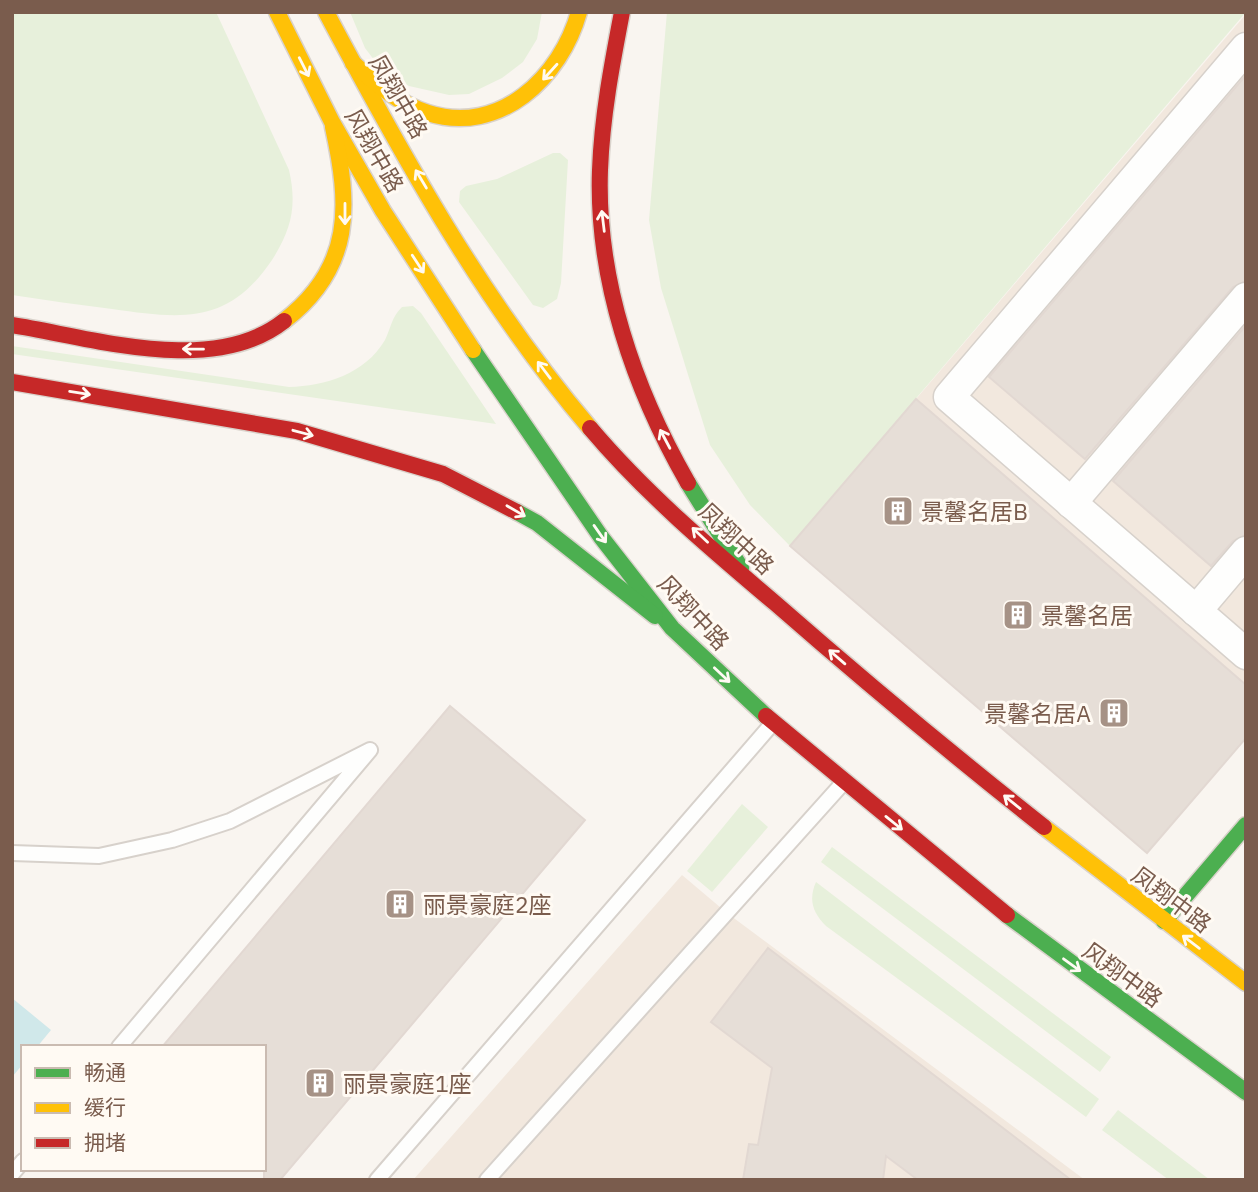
<svg xmlns="http://www.w3.org/2000/svg" width="1258" height="1192" viewBox="0 0 1258 1192" font-family="'IBM Plex Sans','Noto Sans SC',sans-serif">
<style>
.residential{fill:#f2e8de}
.green{fill:#e7f0db}
.water{fill:#d0e8ea}
.building{fill:#e6ded7;stroke:#e2d8d2;stroke-width:2}
.lines{fill:none;stroke-linecap:round;stroke-linejoin:round}
.lane-casing{stroke:#d7d1cb;stroke-width:18}
.street-casing{stroke:#d7d1cb;stroke-width:33}
.fast-casing{stroke:#d9d2cb;stroke-width:19}
.slow-casing{stroke:#d9d2cb;stroke-width:19}
.jam-casing{stroke:#d9d2cb;stroke-width:19}
.lane{stroke:#fefefd;stroke-width:14}
.street{stroke:#fefefd;stroke-width:30}
.fast{stroke:#4caf50;stroke-width:16}
.slow{stroke:#ffc107;stroke-width:16}
.jam{stroke:#c62828;stroke-width:16}
.oneway{stroke:#fffaf3}
.labels{text-anchor:middle;dominant-baseline:central;stroke-width:6;stroke-linejoin:round;paint-order:stroke}
.street-label{font-size:23px;fill:#7a5c4d;stroke:#fffaf3}
.poi-label{font-size:23px;fill:#7a5c4d;stroke:#fffaf3;text-anchor:start}
</style>
<rect width="100%" height="100%" fill="#f9f5f0"/>
<!-- residential -->
<g class="residential">
<path d="M1246,14v671l-330,-286z"/>
<path d="M682,875l45,38 358,267h-672z"/>
</g>
<!-- green -->
<g class="green">
<path d="M12,12h204l73,158c8,35 3,59 -17,90 -44,65 -90,59 -160,49 -33,-4 -66,-9 -100,-14z"/>
<path d="M350,12h192l-5,27 -14,23 -21,16 -33,16 -20,1 -40,-9 -25,-13 -19,-25z"/>
<path d="M667,12h579l-456,534 -40,-41 -40,-60 -49,-157 -12,-68z"/>
<path d="M553,153h7l8,7 -7,123 -4,16 -14,9 -10,-3 -74,-103 1,-11 6,-5 31,-7z"/>
<path d="M413,306l8,7 75,111 -484,-70v-8l277,41c36,-1 76,-13 96,-47 6,-12 6,-22 17,-33z"/>
<path d="M742,804l26,23 -56,65 -25,-21z"/>
<path d="M832,847l279,210 -11,15 -279,-210z"/>
<path d="M816,882l283,217 -13,18 -260,-191c-13,-13 -18,-26 -10,-44z"/>
<path d="M1118,1110l92,70h-41l-67,-50z"/>
</g>
<!-- water -->
<path class="water" d="M12,998l39,32 -14,17h-14v17l-11,13z"/>
<!-- building -->
<g class="building">
<path d="M1246,75v206l-13,6 -148,172 -96,-82z"/>
<path d="M1246,325v210l-13,6 -22,25 -98,-85z"/>
<path d="M916,399l330,286v53l-99,115 -357,-307z"/>
<path d="M450,706l135,114 -305,360h-16v-133h-102z"/>
<path d="M768,948l303,232h-153l-32,-24 -3,24h-140l6,-36 9,1 14,-77 -61,-46z"/>
</g>
<g class="lines">
<!-- lane casing -->
<g class="lane-casing">
<g id="lane">
<path d="M12,853l87,3 73,-16 58,-19 140,-71 -251,297"/>
<path d="M12,1174l11,-13"/>
<path d="M377,1180l395,-456"/>
<path d="M487,1180l356,-397"/>
</g>
</g>
<!-- street casing -->
<g class="street-casing">
<g id="street">
<path d="M1246,48l-297,349 297,257"/>
<path d="M1071,503l175,-205"/>
<path d="M1196,611l50,-59"/>
</g>
</g>
<!-- fast casing -->
<g class="fast-casing">
<g id="fast">
<path d="M473,350l128,187 71,91 94,88"/>
<path d="M688,483l53,85"/>
<path d="M517,512l20,11 118,93"/>
<path d="M1007,915l239,177"/>
<path d="M1164,921l82,-96"/>
</g>
</g>
<!-- slow casing -->
<g class="slow-casing">
<g id="slow">
<path d="M277,12l55,110 51,89 90,139"/>
<path d="M326,12c77,145 157,290 264,416"/>
<path d="M353,63c22,20 46,41 75,50 72,23 133,-36 151,-101"/>
<path d="M284,321c70,-54 66,-116 49,-194"/>
<path d="M1044,827l202,156"/>
</g>
</g>
<!-- jam casing -->
<g class="jam-casing">
<g id="jam">
<path d="M622,12c-10,52 -20,104 -22,158 -4,109 34,219 88,313"/>
<path d="M12,325c82,13 201,52 272,-4"/>
<path d="M12,382l285,49 146,43 74,38"/>
<path d="M590,428c55,65 120,120 185,175 88,77 178,152 269,224"/>
<path d="M766,716l241,199"/>
</g>
</g>
<!-- lane -->
<use href="#lane" class="lane"/>
<!-- street -->
<use href="#street" class="street"/>
<!-- fast -->
<use href="#fast" class="fast"/>
<!-- slow -->
<use href="#slow" class="slow"/>
<!-- jam -->
<use href="#jam" class="jam"/>
</g>
<!-- one-way arrows -->
<defs><path id="oneway-shaft" d="M-6 0H5M1.5-3L5.5 0L1.5 3" fill="none" stroke-width="1.6" stroke-linecap="round" stroke-linejoin="round" transform="scale(1.75)"/></defs>
<g class="oneway">
<use href="#oneway-shaft" transform="translate(304 67) rotate(63)"/>
<use href="#oneway-shaft" transform="translate(550 72) rotate(132)"/>
<use href="#oneway-shaft" transform="translate(421 179) rotate(-121)"/>
<use href="#oneway-shaft" transform="translate(345 214) rotate(90)"/>
<use href="#oneway-shaft" transform="translate(603 221) rotate(-97)"/>
<use href="#oneway-shaft" transform="translate(418 264) rotate(57)"/>
<use href="#oneway-shaft" transform="translate(193 349) rotate(-179)"/>
<use href="#oneway-shaft" transform="translate(544 370) rotate(-127)"/>
<use href="#oneway-shaft" transform="translate(80 393) rotate(9)"/>
<use href="#oneway-shaft" transform="translate(303 433) rotate(15)"/>
<use href="#oneway-shaft" transform="translate(665 439) rotate(-118)"/>
<use href="#oneway-shaft" transform="translate(516 511) rotate(30)"/>
<use href="#oneway-shaft" transform="translate(600 534) rotate(55)"/>
<use href="#oneway-shaft" transform="translate(700 535) rotate(-137)"/>
<use href="#oneway-shaft" transform="translate(837 657) rotate(-139)"/>
<use href="#oneway-shaft" transform="translate(722 675) rotate(43)"/>
<use href="#oneway-shaft" transform="translate(1012 802) rotate(-141)"/>
<use href="#oneway-shaft" transform="translate(894 823) rotate(39)"/>
<use href="#oneway-shaft" transform="translate(1191 942) rotate(-143)"/>
<use href="#oneway-shaft" transform="translate(1072 965) rotate(36)"/>
</g>
<!-- icons -->
<defs>
<g id="building-square" transform="scale(1.575)"><rect x="-9" y="-9" width="18" height="18" rx="4" fill="#a69286" stroke="#fffaf3"/><path d="M-4-6H4V6H1V3H-1V6H-4ZM-2.5-4.3h1.7v1.8h-1.7ZM.8-4.3h1.7v1.8H.8ZM-2.5-1h1.7V.8h-1.7ZM.8-1h1.7V.8H.8Z" fill="#fff"/></g>
</defs>
<g fill-rule="evenodd">
<use href="#building-square" x="898" y="511"/>
<use href="#building-square" x="1018" y="615"/>
<use href="#building-square" x="1114" y="713"/>
<use href="#building-square" x="400" y="904"/>
<use href="#building-square" x="320" y="1083"/>
</g>
<g class="labels">
<!-- street labels -->
<g class="street-label">
<text transform="translate(399 96) rotate(60)">凤翔中路</text>
<text transform="translate(375 150) rotate(60)">风翔中路</text>
<text transform="translate(737 538) rotate(43)">凤翔中路</text>
<text transform="translate(694 612) rotate(47)">风翔中路</text>
<text transform="translate(1172 899) rotate(37)">凤翔中路</text>
<text transform="translate(1123 974) rotate(36)">风翔中路</text>
</g>
<!-- poi labels -->
<g class="poi-label">
<text x="921" y="511">景馨名居B</text>
<text x="1041" y="615">景馨名居</text>
<text x="1091" y="713" text-anchor="end">景馨名居A</text>
<text x="423" y="904">丽景豪庭2座</text>
<text x="343" y="1083">丽景豪庭1座</text>
</g>
</g>
<!-- border -->
<rect width="1258" height="1192" fill="none" stroke="#7a5c4d" stroke-width="28"/>
<!-- legend -->
<rect x="21" y="1045" width="245" height="126" fill="#fffaf3" stroke="#cabbb1" stroke-width="2"/>
<rect x="35" y="1068" width="35" height="10" fill="#4caf50" stroke="#cabbb1" stroke-width="2"/>
<text x="84" y="1080" font-size="21" fill="#7a5c4d">畅通</text>
<rect x="35" y="1103" width="35" height="10" fill="#ffc107" stroke="#cabbb1" stroke-width="2"/>
<text x="84" y="1115" font-size="21" fill="#7a5c4d">缓行</text>
<rect x="35" y="1138" width="35" height="10" fill="#c62828" stroke="#cabbb1" stroke-width="2"/>
<text x="84" y="1150" font-size="21" fill="#7a5c4d">拥堵</text>
</svg>
